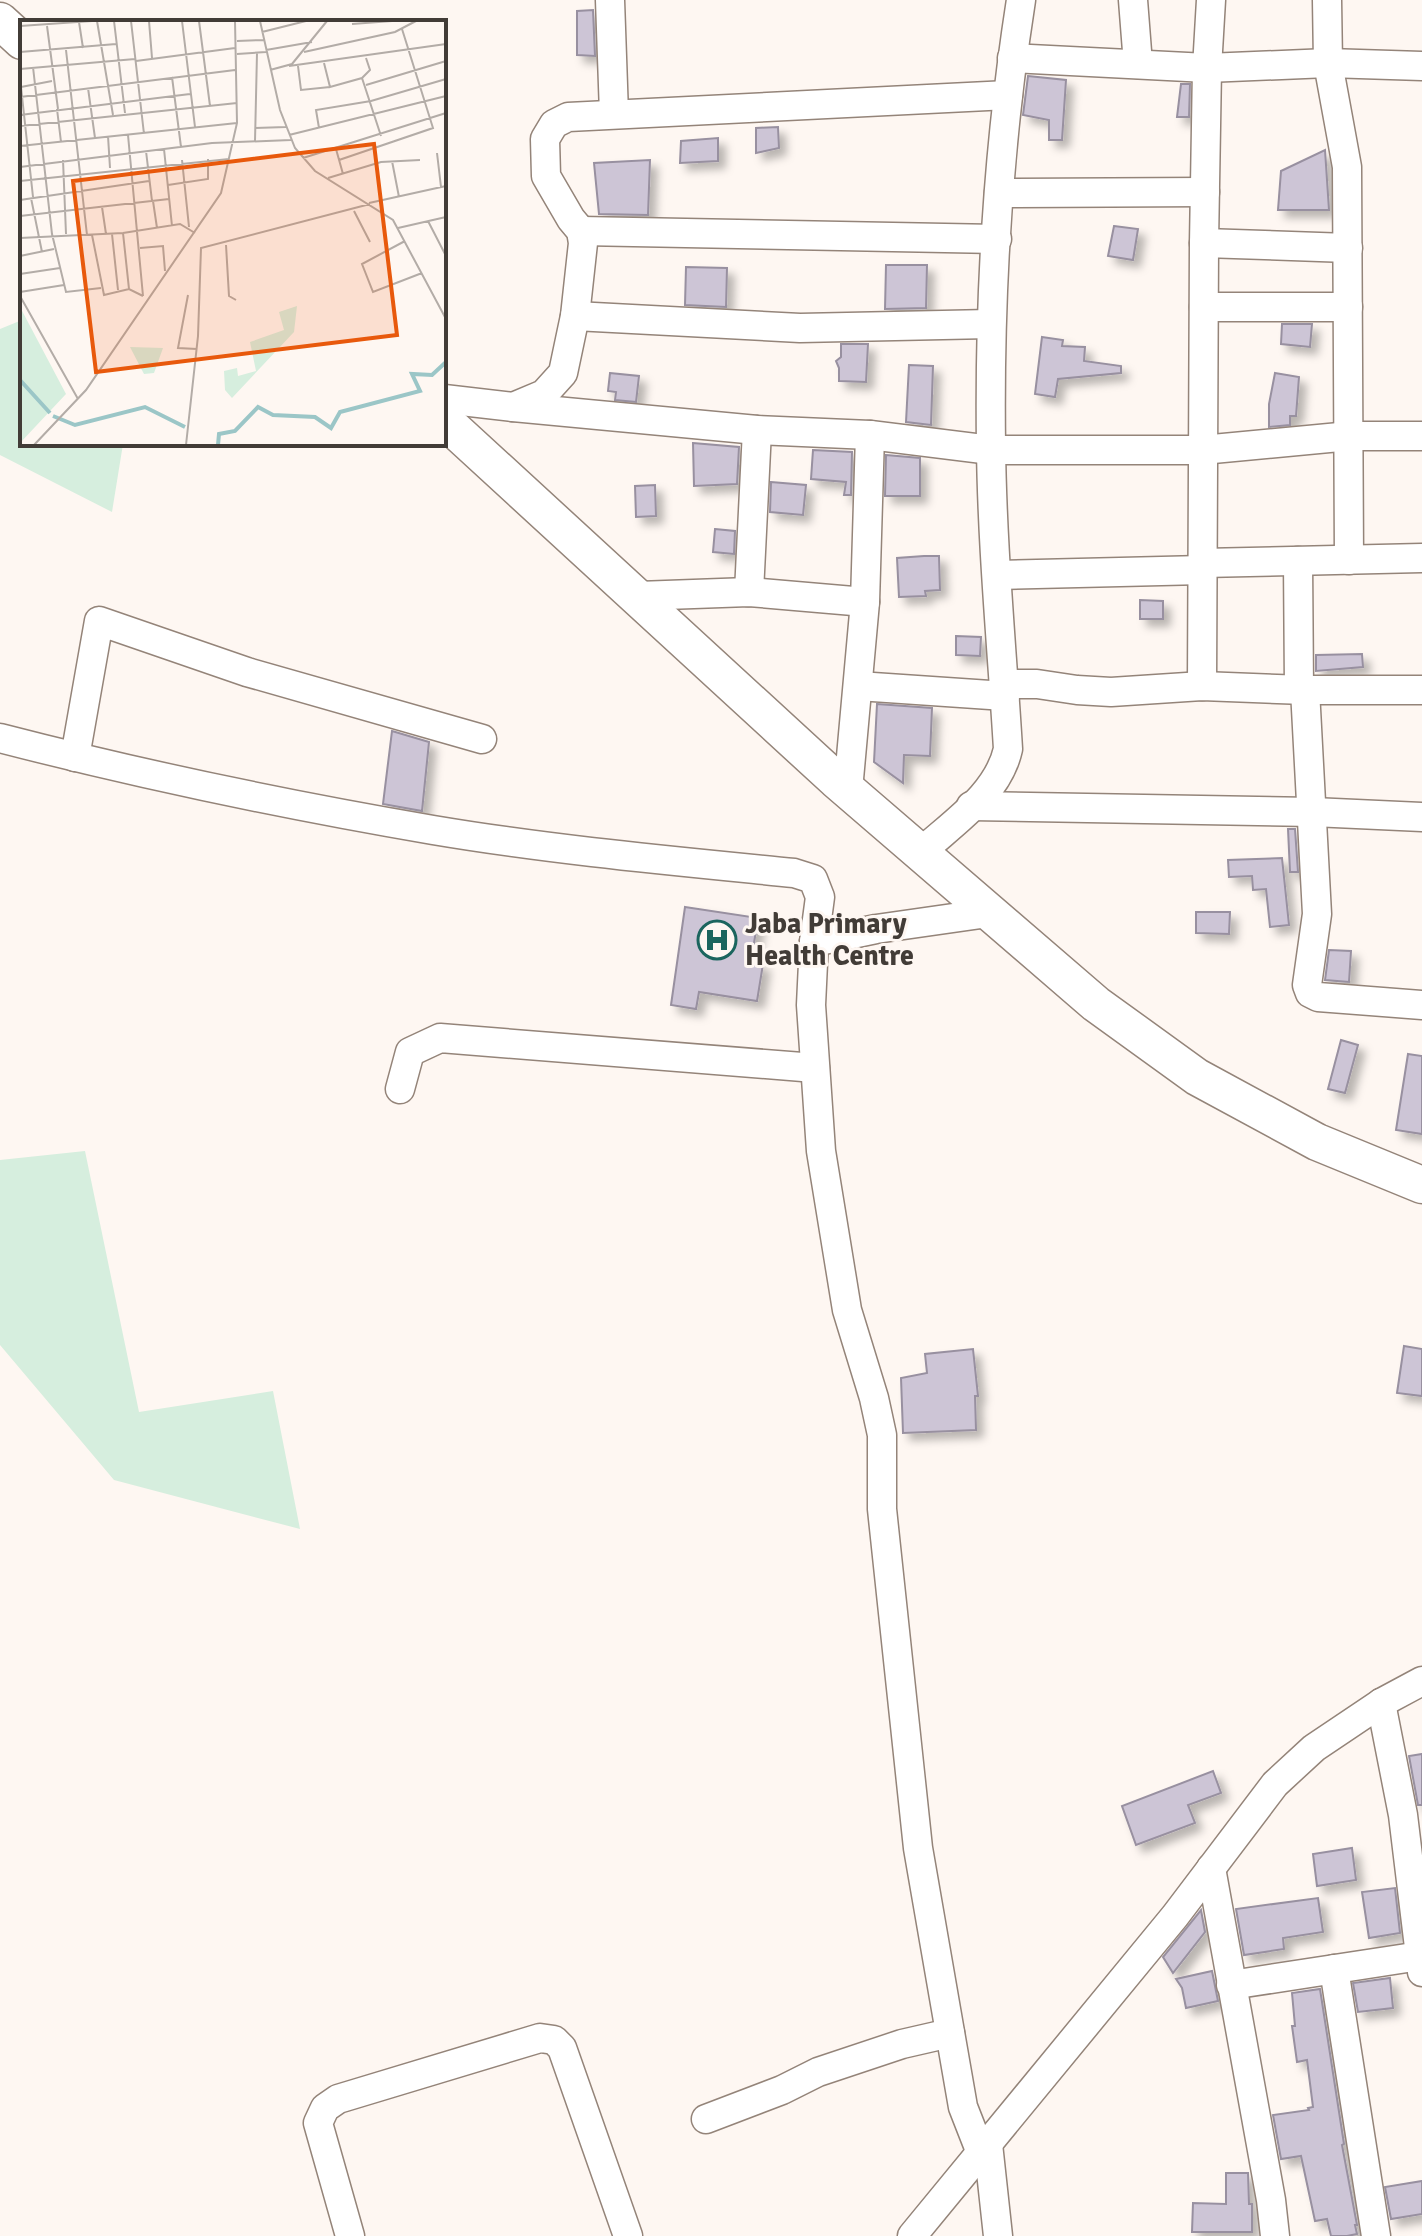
<svg xmlns="http://www.w3.org/2000/svg" width="1422" height="2236" viewBox="0 0 1422 2236" font-family="Signika,sans-serif">
<style>
.green{fill:#d6eede}
.building{fill:#cdc5d6;stroke:#9890a0;stroke-width:2;filter:url(#shadow)}
.lines{fill:none;stroke-linecap:round;stroke-linejoin:round}
.minor-casing{stroke:#948479;stroke-width:31}
.major-casing{stroke:#948479;stroke-width:39}
.minor{stroke:#fff;stroke-width:28}
.major{stroke:#fff;stroke-width:36}
.labels{text-anchor:middle;dominant-baseline:central;stroke-width:6;stroke-linejoin:round;paint-order:stroke}
.poi-label{font-size:28px;font-weight:bold;fill:#423c37;stroke:#fef7f2;text-anchor:start}
.inset-river{fill:none;stroke:#9bc6c7;stroke-width:4}
.inset-road{fill:none;stroke:#b3aca7;stroke-width:2}
.view{fill:#e8590c;fill-opacity:0.15;stroke:#e8590c;stroke-width:4}
.inset-edge{fill:none;stroke:#423c37;stroke-width:4}
</style>
<defs>
<filter id="shadow"><feDropShadow dx="7" dy="7" stdDeviation="4" flood-color="#0004"/></filter>
</defs>
<rect width="100%" height="100%" fill="#fef7f2"/>
<!-- green -->
<g class="green">
<path d="M22,320v124h101l-11,68 -112,-57v-126z"/>
<path d="M85,1151l54,261 134,-21 27,138 -186,-49 -114,-135v-185z"/>
</g>
<!-- building -->
<g class="building">
<path d="M593,10l2,46 -18,-1v-44z"/>
<path d="M1028,76l38,4 -4,60h-13v-20l-26,-5z"/>
<path d="M1181,84h9l-1,33h-12z"/>
<path d="M778,127l1,21 -23,5v-25z"/>
<path d="M718,138v23l-38,2 1,-22z"/>
<path d="M1325,150l4,60h-51l3,-39z"/>
<path d="M650,160l-2,55 -49,-1 -5,-51z"/>
<path d="M1114,226l24,3 -5,31 -25,-4z"/>
<path d="M886,265h41l-1,43 -41,1z"/>
<path d="M686,267l41,1 -1,39 -41,-2z"/>
<path d="M1282,324h30l-2,23 -29,-3z"/>
<path d="M1042,337l21,3 -1,6 23,1 -1,14 37,5v7l-63,6 -3,18 -20,-3z"/>
<path d="M841,344h27l-2,38 -27,-1v-13l-3,-7 5,-4z"/>
<path d="M909,365l24,1 -2,59 -25,-3z"/>
<path d="M610,373l29,3 -3,26 -21,-2 1,-8 -8,-1z"/>
<path d="M1275,373l24,4 -3,39h-6v9l-21,2v-23z"/>
<path d="M693,443l46,4 -2,37 -43,2z"/>
<path d="M813,450l39,2 -1,43h-7l2,-13 -35,-3z"/>
<path d="M886,455l34,3v38h-35z"/>
<path d="M771,482l35,3 -3,30 -33,-3z"/>
<path d="M655,485l1,31 -20,1 -1,-31z"/>
<path d="M715,529l20,2 -1,23 -21,-2z"/>
<path d="M924,556h15l1,34 -15,1 1,5 -27,1 -2,-39z"/>
<path d="M1140,600l23,1v18h-23z"/>
<path d="M956,636l25,1 -1,19 -24,-1z"/>
<path d="M1362,654l1,13 -47,4v-16z"/>
<path d="M877,704l55,4 -2,48 -26,-1 -1,28 -29,-21z"/>
<path d="M392,731l37,11 -7,69 -39,-7z"/>
<path d="M1288,829h7l3,43h-8z"/>
<path d="M1282,858l7,67 -19,2 -4,-38 -13,1 -1,-14 -23,1 -1,-17z"/>
<path d="M685,907l73,11 -7,44 12,2 -6,37 -58,-9 -3,17 -25,-4z"/>
<path d="M1196,912h34l-1,22 -33,-1z"/>
<path d="M1329,950l22,1 -2,31 -24,-2z"/>
<path d="M1341,1040l17,5 -13,48 -17,-4z"/>
<path d="M1408,1054l14,2v78l-26,-4z"/>
<path d="M1404,1346l18,3v47l-25,-3z"/>
<path d="M973,1349l5,47h-3l1,34 -73,3 -2,-55 26,-5 -2,-19z"/>
<path d="M1422,1754v51h-4l-9,-49z"/>
<path d="M1213,1771l8,22 -33,12 7,18 -59,22 -14,-39z"/>
<path d="M1352,1848l4,32 -39,6 -4,-32z"/>
<path d="M1395,1888l5,45 -31,5 -7,-46z"/>
<path d="M1318,1898l5,34 -40,6 1,11 -40,6 -8,-46z"/>
<path d="M1201,1910l4,22 -32,41 -10,-16z"/>
<path d="M1212,1971l6,30 -32,7 -4,-20 -6,-9z"/>
<path d="M1390,1978l3,30 -35,4 -5,-29z"/>
<path d="M1320,1989l24,155 -2,1 15,80h-2l2,9 -10,2h-16l-4,-17 -12,2 -14,-65 -20,3 -8,-44 36,-5 -1,-2 5,-1 -6,-47 -10,2 -5,-36h3l-3,-33z"/>
<path d="M1226,2173h22l1,31h3v28h-60l1,-29 33,1z"/>
<path d="M1422,2181v33l-31,5 -6,-32z"/>
</g>
<g class="lines">
<!-- minor casing -->
<g class="minor-casing">
<g id="minor">
<path d="M610,0l4,114"/>
<path d="M1133,0l5,64"/>
<path d="M1327,0l1,63 19,104 2,393"/>
<path d="M1012,58l195,10 121,-5 94,3"/>
<path d="M999,193l206,-1"/>
<path d="M581,231l416,8"/>
<path d="M1204,243l144,5"/>
<path d="M1204,307h144"/>
<path d="M575,316l225,12 190,-4"/>
<path d="M444,399l69,8 31,-13 19,-21 12,-57 8,-73 -2,-12 -10,-12 -25,-43 -1,-37 9,-15 14,-7 440,-22"/>
<path d="M513,407l244,23 113,5 121,15h211l148,-14h72"/>
<path d="M1298,561l1,129"/>
<path d="M1203,563l219,-5"/>
<path d="M998,575l205,-5"/>
<path d="M749,592l8,-162"/>
<path d="M638,596l111,-4 116,10 5,-167"/>
<path d="M1004,684h33l40,6 34,2 91,-6 103,4h117"/>
<path d="M858,686l147,10"/>
<path d="M1202,686l2,-443 3,-175 4,-68"/>
<path d="M1305,690l12,224 -10,71 3,8 8,4 104,8"/>
<path d="M0,738c143,37 287,67 433,92 119,20 241,31 361,43l19,6 7,18 -6,45 -3,63 10,146 26,159 27,88 8,37v74l36,339 45,259 18,46"/>
<path d="M75,757l24,-136 148,51 235,67"/>
<path d="M848,790l17,-188"/>
<path d="M971,806l342,6 109,5"/>
<path d="M921,852c33,-30 77,-58 87,-103 -6,-100 -16,-203 -17,-303 -2,-148 7,-299 30,-446"/>
<path d="M814,942l62,-13 112,-16"/>
<path d="M400,1089l10,-37 30,-14 375,30"/>
<path d="M1381,1703l22,112 19,157"/>
<path d="M1211,1868l60,332 4,36"/>
<path d="M1334,1969l42,267"/>
<path d="M1231,1985l189,-29"/>
<path d="M706,2119l76,-29 36,-18 84,-28 48,-11"/>
<path d="M988,2144l10,92"/>
<path d="M350,2236l-32,-113 7,-15 13,-9 202,-61 14,2 8,8 66,188"/>
<path d="M912,2236l263,-320 100,-132 39,-36 67,-45 41,-22"/>
</g>
</g>
<!-- major casing -->
<g class="major-casing">
<g id="major">
<path d="M0,21l22,20"/>
<path d="M444,420l392,360 260,224 101,73 120,65 105,43"/>
</g>
</g>
<!-- minor -->
<use href="#minor" class="minor"/>
<!-- major -->
<use href="#major" class="major"/>
</g>
<!-- icons -->
<defs>
<g id="hospital-ring" transform="scale(2)"><circle r="9.5" fill="#fef7f2" stroke="#1b655e" stroke-width="1.5"/><path d="M-5-5h3v3.5h4V-5h3V5h-3V1.5h-4V5h-3Z" fill="#1b655e"/></g>
</defs>
<g fill-rule="evenodd">
<use href="#hospital-ring" x="717" y="940"/>
</g>
<g class="labels">
<!-- poi labels -->
<g class="poi-label">
<text x="745" y="924">Jaba Primary<tspan x="745" dy="32">Health Centre</tspan></text>
</g>
</g>
<!-- overview -->
<g transform="translate(20 20)">
<rect width="426" height="426" fill="#fef7f2"/>
<path d="M277,286l-3,26 -62,66 -7,-8 -1,-19 13,-3 1,8 18,-5 -6,-29 34,-12 -5,-18zM0,287l46,87 -46,49zM110,327l33,1 -9,25 -10,1z" fill="#d6eede"/>
<path class="inset-river" d="M0,360l30,33M33,396l22,9 70,-18 40,20M198,425l1,-11 16,-3 23,-24 15,8 42,2 16,11 9,-16 80,-21 -8,-17 20,1 14,-13"/>
<path class="inset-road" d="M77,1l16,94M94,1l11,92M111,1l13,113M129,1l3,37M162,1l13,106M179,1l11,85M240,1l20,89 15,38 20,23 78,49 53,99M59,2l4,26M332,4l40,-3M0,6l72,-5M27,6l11,83M242,12l44,-11M217,21l27,-1M46,30l21,185M246,30l46,-8M0,32l96,-8M284,32l91,-20 21,-11M217,34l29,-2M116,41l99,-13M304,43l6,24 32,-9 8,-8 -4,-12M269,46l157,-22M278,46l3,24 29,-3M13,47l19,167 14,58 35,-4M0,49l115,-10M250,50l22,-6 35,-43M152,57l9,70M342,58l19,58M346,65l80,-24M1,67l12,110M1,67l31,-6M68,68l7,50M0,77l215,-27M37,89l4,33M0,95l170,-21M0,106l217,-23M235,108l31,-1M299,108l-3,-18 55,-9 75,-22M108,115l15,161M269,115l157,-39M88,116l2,32M235,121l2,-88M0,126l217,-23M144,129l8,77M316,129l7,25M126,131l6,50M417,133l4,34M283,138l143,-45M43,140l3,74M162,140l7,67M319,140l94,-32 -31,-99M372,141l7,36M0,147l192,-24 79,-3M308,158l53,-16 39,-2M0,161l209,-22M148,165l40,-6v-20M11,178l11,54M0,180l129,-19M133,181l4,27M349,183l77,-17M82,187l4,27M334,191l16,31M0,196l149,-17M408,201l18,35M378,208l48,-11M103,213l6,56M92,214l6,56M72,215l12,60 25,-6 14,7M0,218l103,-5 57,-9 15,9M385,221l-43,23 11,28 49,-19M206,225l3,51 7,4M120,228l23,-2 2,25M0,236l34,-7M0,254l40,-6M0,272l44,-7M168,275l-10,53 19,1M0,276l58,103M14,425l52,-55 135,-197 16,-70 -2,-102M166,425l12,-109 3,-88 169,-44"/>
<path class="view" d="M354,124l23,191 -301,37 -23,-191z"/>
<rect width="426" height="426" class="inset-edge"/>
</g>
</svg>
